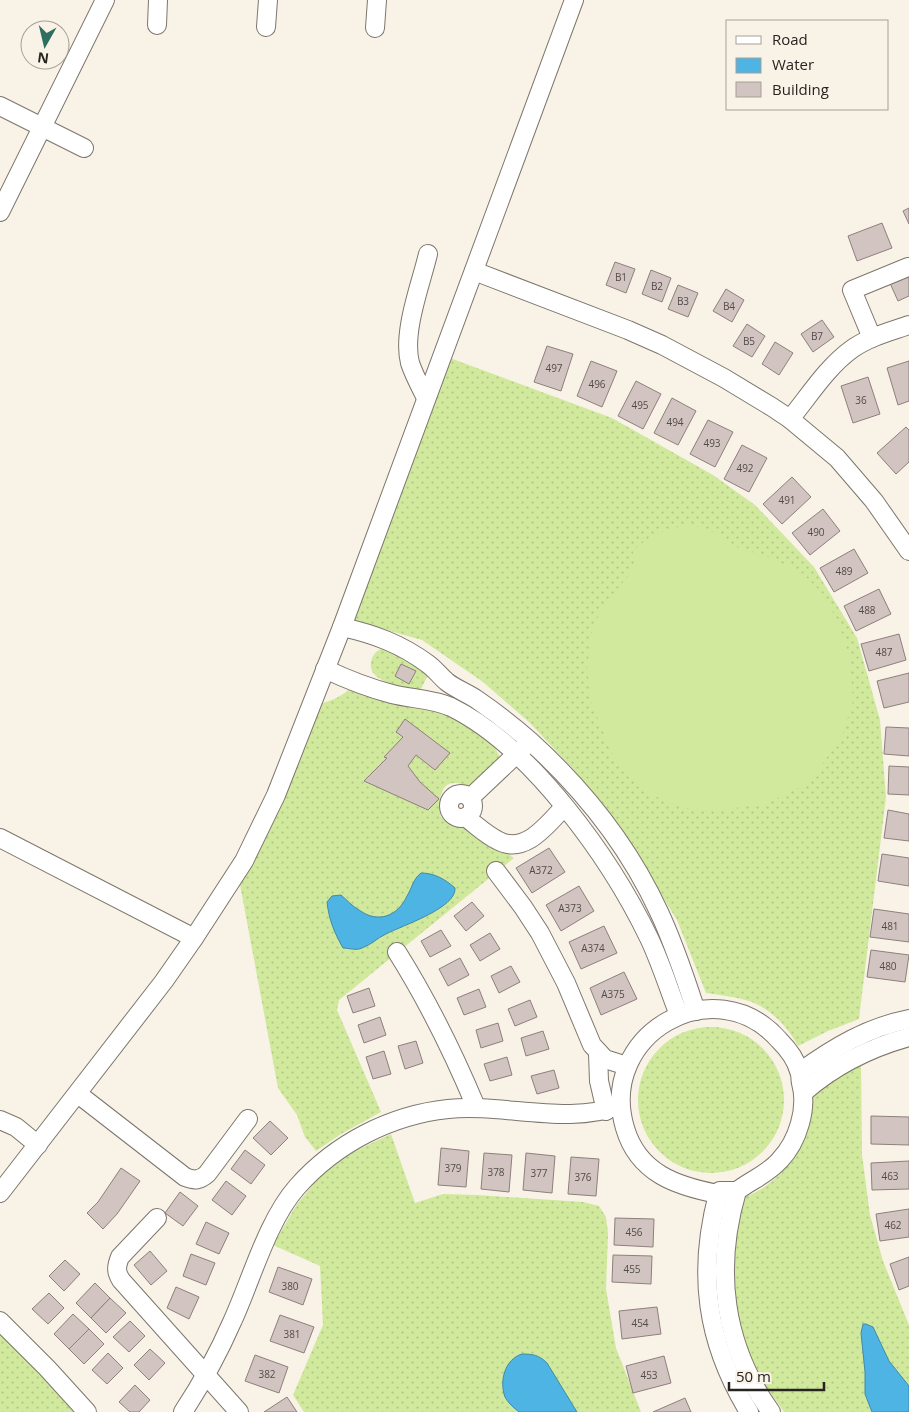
<svg xmlns="http://www.w3.org/2000/svg" width="909" height="1412" viewBox="0 0 909 1412" font-family="'Open Sans',sans-serif">
<style>
.grass{fill:url(#grass-dots)}
.pitch{fill:#d0e99d}
.water{fill:#4eb4e3;stroke:#4289a8}
.building{fill:#d2c4c0;stroke:#8d807d}
.lines{fill:none;stroke-linecap:round;stroke-linejoin:round}
.minor-casing{stroke:#7d766c;stroke-width:20}
.minor{stroke:#fff;stroke-width:18}
.labels{text-anchor:middle;dominant-baseline:central;stroke-width:4;stroke-linejoin:round;paint-order:stroke}
.number-label{font-size:10px;fill:#524c48}
</style>
<defs>
<pattern id="grass-dots" width="8" height="8" patternUnits="userSpaceOnUse" patternTransform="scale(1.25)"><rect width="8" height="8" fill="#d0e99d"/><path d="M2 2h.1M6 6h.1" fill="none" stroke="#b3c887" stroke-width="1.8" stroke-linecap="round"/></pattern>
</defs>
<rect width="100%" height="100%" fill="#f9f2e7"/>
<!-- grass -->
<g class="grass">
<path d="M450,358l162,60 101,57 42,30 59,62 43,71 23,82 6,77 -27,222 -31,12 -30,15c-10,-19 -28,-38 -49,-45 -14,-4 -29,-6 -43,-8l-29,-73 -49,-78 -55,-73 -44,-47 -46,-40 -61,-42 -68,-19z"/>
<path d="M387,647l9,2 32,26 -8,16c-15,-4 -53,-8 -49,-29 2,-10 8,-13 16,-15z"/>
<path d="M353,685l53,21 47,8 39,29 8,14 -3,4 -30,26c-3,-2 -8,-4 -12,-4 -16,-1 -17,23 -14,34l10,7h16l47,34 -175,142 -2,10 44,102 -40,22 -25,17 -11,-14 -8,-22 -19,-27 -40,-214 79,-169c15,-5 26,-8 36,-20z"/>
<circle cx="711" cy="1100" r="73"/>
<path d="M861,1064l1,91 8,60 13,46 26,64v87h-125l-19,-27 -19,-36 -15,-63 3,-86c7,-3 16,-4 22,-8 28,-15 49,-44 55,-76 2,-8 2,-18 2,-27z"/>
<path d="M391,1134l24,69 28,-9 34,1 106,7 16,4 7,11 2,16 -2,56 10,59 25,64h-337l-11,-17 30,-70 -3,-59 -47,-21 24,-41 21,-25 20,-20z"/>
<path d="M0,1331l79,81h-79z"/>
</g>
<!-- pitch -->
<path class="pitch" d="M683,526l19,1 15,7 16,12 32,10 35,15 23,23 15,28 12,36 3,43 -11,35 -33,47 -42,20 -45,7 -39,-2 -38,-16 -34,-40 -19,-48 -5,-35 6,-45 25,-36 11,-13 5,-10 -1,-14c18,-16 27,-20 50,-25z"/>
<!-- water -->
<g class="water">
<path d="M421,873c13,0 24,6 34,15 2,20 -54,38 -69,46 -9,4 -15,11 -24,14 -6,3 -13,0 -19,0 -9,-16 -14,-28 -16,-46l5,-6 9,-1c6,5 11,11 18,15 19,14 39,6 48,-14 5,-8 6,-17 14,-23z"/>
<path d="M863,1324h3l7,3 16,34 20,25v26h-37l-7,-18v-22l-4,-39z"/>
<path d="M522,1354c11,0 17,1 25,9l30,49h-58c-5,-4 -11,-9 -14,-15 -6,-16 0,-38 17,-43z"/>
</g>
<!-- building -->
<g class="building">
<path d="M909,208v16l-6,-13z"/>
<path d="M882,223l10,25 -35,13 -9,-25z"/>
<path d="M615,262l20,7 -9,24 -20,-8z"/>
<path d="M651,270l20,8 -9,24 -20,-8z"/>
<path d="M909,273v23l-11,5 -9,-20z"/>
<path d="M678,285l20,8 -10,24 -20,-8z"/>
<path d="M726,289l18,11 -12,22 -19,-11z"/>
<path d="M822,320l12,17 -21,15 -12,-18z"/>
<path d="M747,324l18,12 -13,21 -19,-11z"/>
<path d="M775,342l18,11 -14,22 -17,-11z"/>
<path d="M547,346l26,8 -12,37 -27,-9z"/>
<path d="M591,361l26,10 -15,36 -25,-11z"/>
<path d="M909,361v40l-11,4 -11,-37z"/>
<path d="M868,377l12,37 -27,9 -12,-37z"/>
<path d="M636,381l25,13 -18,35 -25,-13z"/>
<path d="M672,398l24,13 -18,34 -24,-12z"/>
<path d="M708,420l25,12 -18,35 -25,-13z"/>
<path d="M906,427l3,3v32l-13,12 -19,-21z"/>
<path d="M742,445l25,13 -18,34 -25,-13z"/>
<path d="M792,477l19,20 -29,27 -19,-20z"/>
<path d="M823,509l17,22 -30,24 -18,-22z"/>
<path d="M854,549l14,24 -34,19 -14,-24z"/>
<path d="M879,589l12,25 -35,17 -12,-25z"/>
<path d="M899,634l7,26 -37,11 -8,-27z"/>
<path d="M401,664l15,7 -7,13 -14,-8z"/>
<path d="M909,673v29l-25,6 -7,-27z"/>
<path d="M405,719l45,34 -15,17 -19,-15 -8,11 12,16 19,17 -11,11 -64,-29 23,-23 -3,-1 19,-20 -7,-5z"/>
<path d="M886,727l23,1v28l-25,-2z"/>
<path d="M889,766l20,1v28l-21,-1z"/>
<path d="M888,810l21,4v27l-25,-3z"/>
<path d="M549,848l16,24 -33,21 -16,-25z"/>
<path d="M882,854l27,4v28l-31,-5z"/>
<path d="M579,886l15,25 -33,20 -15,-26z"/>
<path d="M472,902l12,14 -18,15 -12,-15z"/>
<path d="M874,909l35,5v28l-39,-5z"/>
<path d="M604,926l13,27 -36,16 -12,-27z"/>
<path d="M441,930l10,16 -21,11 -9,-16z"/>
<path d="M490,933l10,16 -20,12 -10,-16z"/>
<path d="M871,950l38,5 -4,27 -38,-5z"/>
<path d="M460,958l9,17 -21,11 -9,-17z"/>
<path d="M511,966l9,16 -21,11 -8,-17z"/>
<path d="M624,972l13,27 -36,16 -11,-27z"/>
<path d="M369,988l6,18 -22,7 -6,-17z"/>
<path d="M479,989l7,18 -22,8 -7,-17z"/>
<path d="M530,1000l7,17 -22,9 -7,-17z"/>
<path d="M380,1017l6,18 -22,8 -6,-18z"/>
<path d="M498,1023l5,18 -22,7 -5,-18z"/>
<path d="M543,1031l6,18 -23,7 -5,-18z"/>
<path d="M416,1041l7,22 -18,6 -7,-23z"/>
<path d="M384,1051l7,23 -18,5 -7,-22z"/>
<path d="M507,1057l5,18 -22,6 -6,-17z"/>
<path d="M554,1070l5,18 -22,6 -6,-18z"/>
<path d="M871,1116l38,1v28l-38,-1z"/>
<path d="M270,1121l18,17 -17,17 -18,-17z"/>
<path d="M441,1148l28,3 -3,36 -28,-2z"/>
<path d="M245,1150l20,15 -14,19 -20,-15z"/>
<path d="M484,1153l28,2 -3,37 -28,-3z"/>
<path d="M526,1153l29,3 -3,37 -29,-3z"/>
<path d="M571,1157l28,2 -3,37 -28,-2z"/>
<path d="M909,1161v28l-37,1 -1,-27z"/>
<path d="M121,1168l19,13 -23,33 -14,15 -16,-16 11,-11z"/>
<path d="M226,1181l20,15 -14,19 -20,-15z"/>
<path d="M180,1192l18,14 -15,20 -18,-13z"/>
<path d="M909,1209v28l-29,4 -4,-27z"/>
<path d="M615,1218l39,1 -1,28 -39,-2z"/>
<path d="M206,1222l23,11 -10,21 -23,-10z"/>
<path d="M150,1251l17,20 -16,14 -17,-20z"/>
<path d="M191,1254l24,9 -9,22 -23,-9z"/>
<path d="M613,1255l39,1 -1,28 -39,-2z"/>
<path d="M909,1257v29l-10,4 -9,-26z"/>
<path d="M65,1260l15,14 -16,17 -15,-15z"/>
<path d="M278,1267l34,12 -9,26 -34,-13z"/>
<path d="M95,1283l15,15 -19,20 -15,-15z"/>
<path d="M176,1287l23,10 -10,22 -22,-11z"/>
<path d="M49,1293l15,15 -16,16 -16,-15z"/>
<path d="M110,1298l16,15 -20,20 -15,-15z"/>
<path d="M657,1307l4,27 -39,5 -3,-28z"/>
<path d="M73,1314l16,15 -20,20 -15,-15z"/>
<path d="M280,1315l34,12 -10,26 -34,-12z"/>
<path d="M130,1321l15,15 -16,16 -16,-15z"/>
<path d="M89,1329l15,15 -20,20 -15,-15z"/>
<path d="M150,1349l15,14 -16,17 -15,-15z"/>
<path d="M108,1353l15,15 -16,16 -15,-14z"/>
<path d="M255,1355l33,12 -9,26 -34,-12z"/>
<path d="M664,1356l7,27 -38,10 -7,-27z"/>
<path d="M135,1385l15,15 -11,12h-9l-11,-10z"/>
<path d="M287,1397l10,15h-33z"/>
<path d="M685,1398l6,14h-38z"/>
</g>
<g class="lines">
<!-- minor casing -->
<g class="minor-casing">
<g id="minor">
<path d="M157,25l1,-25"/>
<path d="M266,27l2,-27"/>
<path d="M375,28l2,-28"/>
<path d="M0,106l84,42"/>
<path d="M0,212l105,-212"/>
<path d="M474,271l154,59 34,15 62,33 48,29 18,12 47,39 37,43 35,50"/>
<path d="M872,338l-20,-48 56,-23"/>
<path d="M426,398c-6,-12 -12,-23 -16,-35 -8,-31 11,-79 18,-109"/>
<path d="M790,419c19,-23 37,-52 62,-70 17,-12 37,-17 57,-24"/>
<path d="M342,627c32,7 59,17 86,37 7,5 12,12 19,18 9,7 20,11 29,17 19,13 37,27 54,42 53,48 99,106 129,171 15,32 26,65 37,99"/>
<path d="M325,669c21,10 44,19 67,25 20,5 41,5 59,13 80,39 160,152 198,231 12,25 20,52 30,77"/>
<circle cx="461" cy="806" r="12"/>
<path d="M470,798l54,-51"/>
<path d="M465,817c10,7 20,17 32,23 27,16 50,-15 67,-33"/>
<path d="M0,838l194,100"/>
<path d="M496,871l27,36 17,26 26,50 26,62 13,14 22,7"/>
<path d="M397,952c32,51 56,100 79,155"/>
<path d="M598,1054l1,27 7,30"/>
<path d="M800,1072c33,-24 68,-45 109,-53"/>
<path d="M804,1092c31,-27 65,-44 105,-55"/>
<path d="M78,1094l107,83c10,4 15,3 22,-3l41,-55"/>
<path d="M0,1120l16,7 22,18"/>
<path d="M737,1191h-17l-2,3c-42,-8 -80,-21 -93,-66 -28,-94 90,-161 154,-88 8,8 17,20 20,31 2,4 1,8 2,12 7,25 -3,58 -21,77 -12,14 -29,20 -43,31 -23,78 -14,154 34,221"/>
<path d="M0,1193l164,-212 30,-43 50,-77 32,-66 66,-168 232,-627"/>
<path d="M718,1194c-21,79 -12,148 31,218"/>
<path d="M157,1218l-37,39c-4,10 -4,15 1,23l118,132"/>
<path d="M0,1321l47,47 40,44"/>
<path d="M183,1412c19,-29 35,-58 49,-90 19,-41 35,-101 65,-135 39,-44 94,-72 151,-78 55,-6 121,17 172,-4"/>
</g>
</g>
<!-- minor -->
<use href="#minor" class="minor"/>
</g>
<g class="labels">
<!-- number labels -->
<g class="number-label">
<text x="621" y="277">B1</text>
<text x="657" y="286">B2</text>
<text x="683" y="301">B3</text>
<text x="729" y="306">B4</text>
<text x="817" y="336">B7</text>
<text x="749" y="341">B5</text>
<text x="554" y="368">497</text>
<text x="597" y="384">496</text>
<text x="861" y="400">36</text>
<text x="640" y="405">495</text>
<text x="675" y="422">494</text>
<text x="712" y="443">493</text>
<text x="745" y="468">492</text>
<text x="787" y="500">491</text>
<text x="816" y="532">490</text>
<text x="844" y="571">489</text>
<text x="867" y="610">488</text>
<text x="884" y="652">487</text>
<text x="541" y="870">A372</text>
<text x="570" y="908">A373</text>
<text x="890" y="926">481</text>
<text x="593" y="948">A374</text>
<text x="888" y="966">480</text>
<text x="613" y="994">A375</text>
<text x="453" y="1168">379</text>
<text x="496" y="1172">378</text>
<text x="539" y="1173">377</text>
<text x="890" y="1176">463</text>
<text x="583" y="1177">376</text>
<text x="893" y="1225">462</text>
<text x="634" y="1232">456</text>
<text x="632" y="1269">455</text>
<text x="290" y="1286">380</text>
<text x="640" y="1323">454</text>
<text x="292" y="1334">381</text>
<text x="267" y="1374">382</text>
<text x="649" y="1375">453</text>
</g>
</g>
<!-- legend -->
<rect x="726" y="20" width="162" height="90" fill="#f9f2e7" stroke="#a5a097"/>
<rect x="736" y="36" width="25" height="8" fill="#ffffff" stroke="#a5a097"/>
<text x="772" y="45" font-size="15" fill="#272420">Road</text>
<rect x="736" y="58" width="25" height="15" fill="#4eb4e3" stroke="#a5a097"/>
<text x="772" y="70" font-size="15" fill="#272420">Water</text>
<rect x="736" y="82" width="25" height="15" fill="#d2c4c0" stroke="#a5a097"/>
<text x="772" y="95" font-size="15" fill="#272420">Building</text>
<!-- north arrow -->
<g transform="translate(45 45) rotate(188)"><circle r="24" fill="#f9f2e7" stroke="#a5a097"/>
<path d="M0-4L9 19L0 12L-9 19Z" fill="#2f6f5f"/>
<text y="-8" font-size="14" font-weight="bold" text-anchor="middle" fill="#272420">N</text>
</g>
<!-- scale -->
<path d="M729 1382v8h95v-8" fill="none" stroke="#272420" stroke-width="2.5"/>
<text x="736" y="1382" font-size="15" fill="#272420" stroke="#f9f2e7" stroke-width="4" paint-order="stroke">50 m</text>
</svg>
